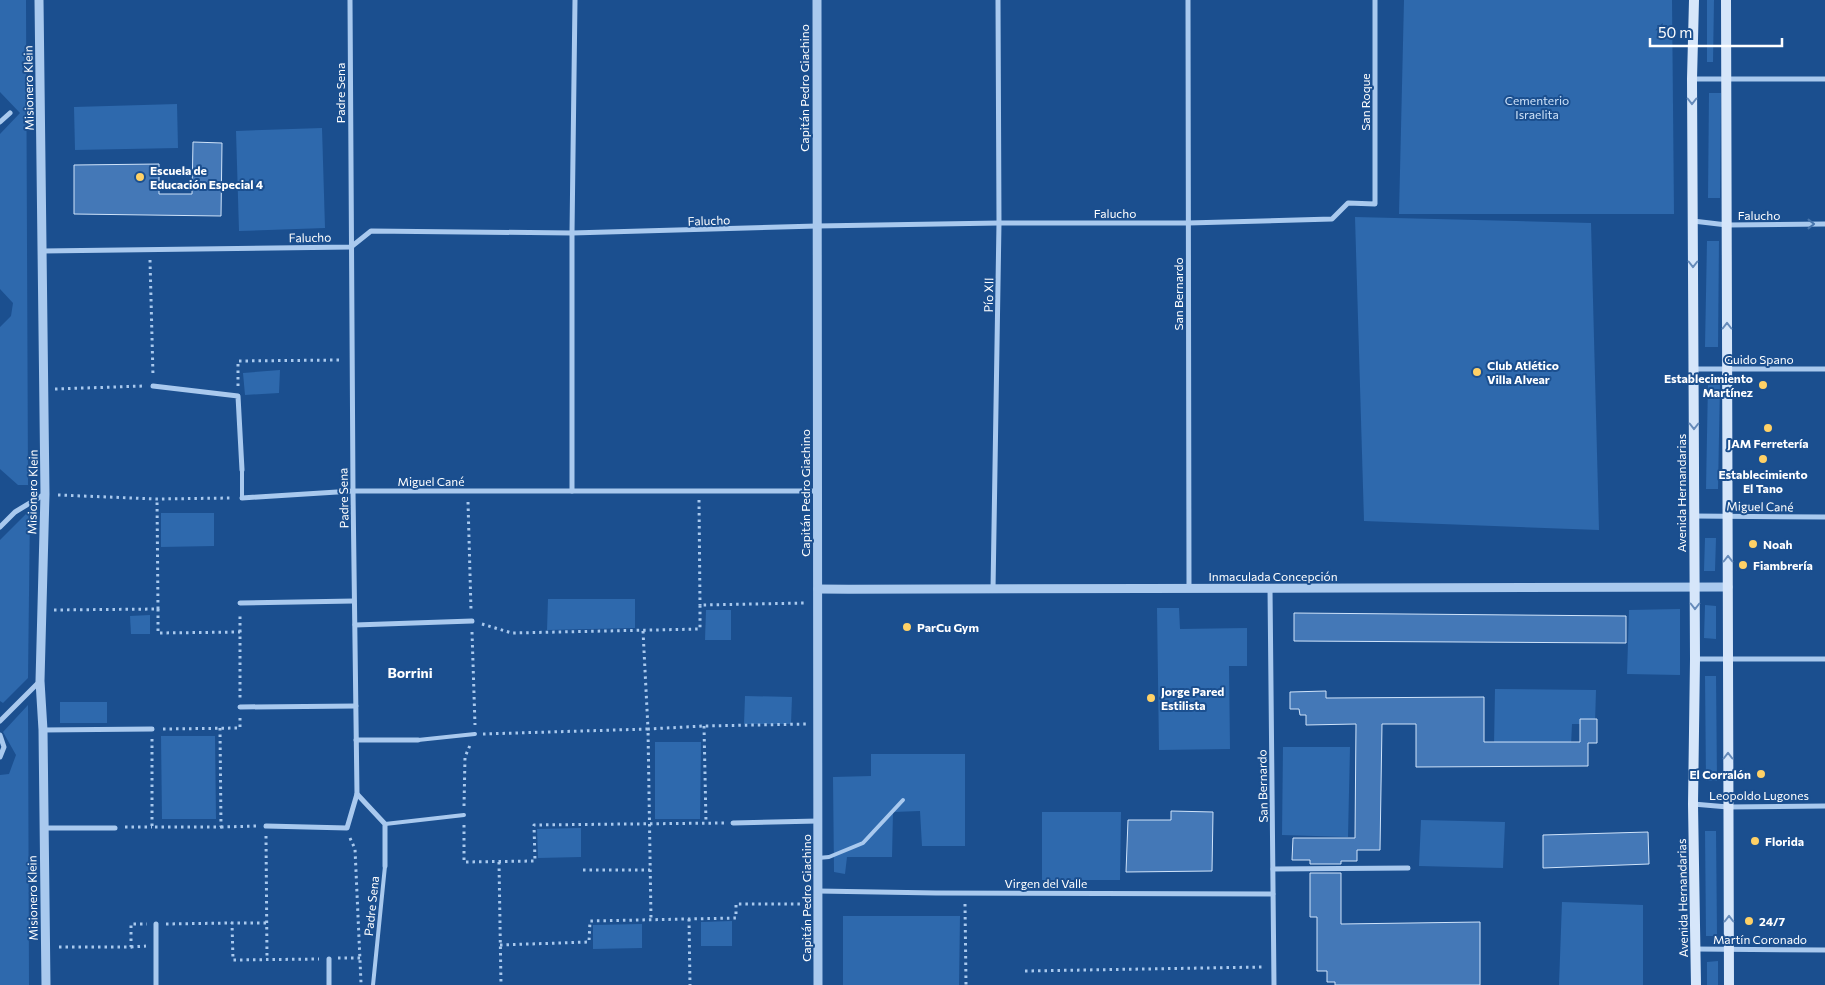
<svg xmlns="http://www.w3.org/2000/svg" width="1825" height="985" viewBox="0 0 1825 985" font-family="Commissioner,sans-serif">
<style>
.green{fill:#2e69ad}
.building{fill:#4478b7;stroke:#cfe3fa}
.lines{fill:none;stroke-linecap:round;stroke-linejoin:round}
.path{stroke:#a9c9ee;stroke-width:3;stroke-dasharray:2.5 4;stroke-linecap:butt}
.service{stroke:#a9c9ee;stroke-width:4}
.minor{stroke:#a9c9ee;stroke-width:5}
.tertiary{stroke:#a9c9ee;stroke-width:9}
.secondary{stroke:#d6e6fa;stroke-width:10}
.oneway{stroke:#668bba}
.oneway2{stroke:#4674ac}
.poi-dot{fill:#ffd166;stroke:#1b4f8f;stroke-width:2}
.labels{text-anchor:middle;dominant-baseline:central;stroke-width:4;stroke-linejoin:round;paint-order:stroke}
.street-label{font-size:12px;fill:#fff;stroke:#1b4f8f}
.park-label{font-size:12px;fill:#cfe3fa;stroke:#1b4f8f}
.poi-label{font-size:12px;font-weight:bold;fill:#fff;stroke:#1b4f8f;text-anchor:start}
.neighbourhood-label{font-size:14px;font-weight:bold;fill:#fff;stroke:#1b4f8f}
</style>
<rect width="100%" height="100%" fill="#1b4f8f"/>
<!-- green -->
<g class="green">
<path d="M0,0h26l2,485h-10l-18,-16v-142l11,-11 2,-13 -13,-14v-155l20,-21 -20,-21z"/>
<path d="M1404,0h268l2,214h-275z"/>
<path d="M1707,0h7l-1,62h-6z"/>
<path d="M1709,93h12l-1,105h-12z"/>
<path d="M177,104l1,44 -103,2 -1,-43z"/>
<path d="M322,128l3,100 -86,3 -3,-100z"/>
<path d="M1355,217l236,6 8,307 -235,-9z"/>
<path d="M1707,241h12l-1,106h-13z"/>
<path d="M280,370l-1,23 -34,2 -2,-22z"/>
<path d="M1708,382l12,1 -2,106h-12z"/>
<path d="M30,510l-2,168 -25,25 -3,-2v-161z"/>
<path d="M161,513h53v33l-53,1z"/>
<path d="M1705,538h11l-1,33h-11z"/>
<path d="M548,599h87v29l-88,2z"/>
<path d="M1705,605l11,1v33l-12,-1z"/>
<path d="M1157,608h22l1,21 67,-1v38h-18l1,83 -71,1z"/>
<path d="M1680,609v66l-53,-1 2,-64z"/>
<path d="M706,610h25v30h-26z"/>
<path d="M150,615v19h-19l-1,-18z"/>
<path d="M1705,676h11l1,105h-11z"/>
<path d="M1495,689l101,1 -1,34h-23l-1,22 -77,-1z"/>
<path d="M745,696l47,1 -1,27h-47z"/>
<rect x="60" y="702" width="47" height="21"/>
<path d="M28,705l1,280h-29v-210l9,-1 7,-19 -13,-23z"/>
<path d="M161,736h54l1,83h-54z"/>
<path d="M655,742h46l-1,77h-45z"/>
<path d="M1283,747h67l-2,90 -66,-2z"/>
<path d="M871,754h94v92h-43l-2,-35 -27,1 -1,45h-45l-2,17 -11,-2 -1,-95 38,-1z"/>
<path d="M1042,812h79l-1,68h-78z"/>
<path d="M1421,820l84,2 -2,46 -84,-2z"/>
<path d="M581,828v29l-43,1 -1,-29z"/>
<path d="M1705,831h11l1,105h-11z"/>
<path d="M1562,902l81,3v80h-84z"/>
<path d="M843,916h117l-1,69h-116z"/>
<path d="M732,921v25h-31v-24z"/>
<path d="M642,924v24l-49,1v-24z"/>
<path d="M1718,961v24h-11v-23z"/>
</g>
<!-- building -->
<g class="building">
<path d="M193,142l29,1 -1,73 -147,-2v-49l85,-1v30h33z"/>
<path d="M1294,613l332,3v27l-332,-2z"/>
<path d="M1326,691v7l158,-1v45h96v-23h17v24h-9v23l-172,1v-43h-34l-2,126h-23v11h-16v3h-31v-4h-18l1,-22h62l1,-114 -50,1v-10h-6l-1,-6h-9v-17z"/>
<path d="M1171,811l42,1 -1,59 -86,1 2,-52h43z"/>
<path d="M1648,832l1,32 -106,4v-33z"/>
<path d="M1310,873h31v51l139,-2v63h-145v-3h-8v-11h-10v-54h-7z"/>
</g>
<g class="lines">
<!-- path -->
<g class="path">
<path d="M150,260l3,116"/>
<path d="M238,386v-25l104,-1"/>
<path d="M55,389l89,-3"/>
<path d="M58,495l99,4 74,-1"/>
<path d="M699,500l1,105"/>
<path d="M468,502l3,108"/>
<path d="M158,609v24l82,-1v66"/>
<path d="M54,610l104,-1 -1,-110"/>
<path d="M482,624l30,9 188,-4v-24l105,-2"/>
<path d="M643,631l5,98 56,-3 102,-2"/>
<path d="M240,632v-19"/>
<path d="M472,632l3,93"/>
<path d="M704,726l2,97"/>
<path d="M163,729l77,-1v-11"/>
<path d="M483,734l165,-5 3,190"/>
<path d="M152,739v88h69l-1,-99"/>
<path d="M464,806l1,-49 6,-14"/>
<path d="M464,825v37l71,-1 -1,-36 190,-2"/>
<path d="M125,827h27"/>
<path d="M221,827l37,-1"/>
<path d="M266,836l1,123"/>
<path d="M350,838l5,11 6,134"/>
<path d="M499,862l2,123"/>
<path d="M583,870h67"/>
<path d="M965,904l1,81"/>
<path d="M689,919l1,66"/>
<path d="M266,923h-34l1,37 86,-1"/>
<path d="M166,924l66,-1"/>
<path d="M500,945l89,-3 1,-21 146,-3v-14h69"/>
<path d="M59,947h72v-23h16"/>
<path d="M131,947l15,-1"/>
<path d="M338,958h22"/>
<path d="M1025,971l238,-4"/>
</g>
<!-- service -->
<g class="service">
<path d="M242,470v28"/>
<path d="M418,740l57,-6"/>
<path d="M385,824l79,-9"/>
<path d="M818,858l11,-1 34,-14 40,-43"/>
<path d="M373,985l12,-119"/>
</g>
<!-- minor -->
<g class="minor">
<path d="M350,0l3,491 4,303 28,30v42"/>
<path d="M1188,0l1,589"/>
<path d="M1692,79h133"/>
<path d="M0,122l10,-9"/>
<path d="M1693,221l34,4 98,-1"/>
<path d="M43,251l308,-4 20,-16 201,2 245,-7 182,-3h189l144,-4 16,-16 27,1v-204"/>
<path d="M1693,369h132"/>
<path d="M153,386l85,10 4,74"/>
<path d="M572,491v-258l3,-233"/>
<path d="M242,498l111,-7h465"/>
<path d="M1694,516l131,1"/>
<path d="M0,527l15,-15 30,-18"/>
<path d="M1270,588l4,397"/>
<path d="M993,590l6,-367 -1,-223"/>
<path d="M240,603l114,-2"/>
<path d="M355,625l117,-4"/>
<path d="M1695,659h130"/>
<path d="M240,707l116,-1"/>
<path d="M0,721l40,-40"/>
<path d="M43,730l109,-1"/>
<path d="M0,735l4,12 -4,10"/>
<path d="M356,740h62"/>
<path d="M1693,804l35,3 97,-1"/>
<path d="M733,823l85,-2"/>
<path d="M266,826l81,2 10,-34"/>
<path d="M44,828h71"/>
<path d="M1273,869l135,-1"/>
<path d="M818,891l118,2 337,1"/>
<path d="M156,924v61"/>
<path d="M1696,949l129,1"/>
<path d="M329,959v26"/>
</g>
<!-- tertiary -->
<g class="tertiary">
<path d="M39,0l6,494 -5,187 3,49 3,255"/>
<path d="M817,0l1,985"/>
<path d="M818,589c303,2 606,-3 910,-2"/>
</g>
<!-- secondary -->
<g class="secondary">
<path d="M1694,0l-2,79 3,580 -2,145 3,181"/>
<path d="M1726,0l3,985"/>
</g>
</g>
<!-- one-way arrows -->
<defs><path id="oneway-chevron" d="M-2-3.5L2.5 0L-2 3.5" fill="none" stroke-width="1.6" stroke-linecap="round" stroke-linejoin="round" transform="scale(1.25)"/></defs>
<g class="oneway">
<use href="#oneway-chevron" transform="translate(1692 101) rotate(90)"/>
<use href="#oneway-chevron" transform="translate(1693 264) rotate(90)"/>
<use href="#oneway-chevron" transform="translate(1727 326) rotate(-90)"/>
<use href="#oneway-chevron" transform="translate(1694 426) rotate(90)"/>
<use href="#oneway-chevron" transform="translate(1728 559) rotate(-90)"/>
<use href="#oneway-chevron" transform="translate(1695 606) rotate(90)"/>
<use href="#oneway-chevron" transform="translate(1728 756) rotate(-90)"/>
<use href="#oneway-chevron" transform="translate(1729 919) rotate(-90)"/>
</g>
<use class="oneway2" href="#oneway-chevron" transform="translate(1811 224)"/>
<!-- markers -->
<g class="poi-dot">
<circle cx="140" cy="177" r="5"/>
<circle cx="1477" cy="372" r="5"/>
<circle cx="1763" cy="385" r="5"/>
<circle cx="1768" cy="428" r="5"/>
<circle cx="1763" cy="459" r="5"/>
<circle cx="1753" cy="544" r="5"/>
<circle cx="1743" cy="565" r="5"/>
<circle cx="907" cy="627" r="5"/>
<circle cx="1151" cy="698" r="5"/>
<circle cx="1761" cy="774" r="5"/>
<circle cx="1755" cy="841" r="5"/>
<circle cx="1749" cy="921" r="5"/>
</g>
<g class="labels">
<!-- street labels -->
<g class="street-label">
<text transform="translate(28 88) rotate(-91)">Misionero Klein</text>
<text transform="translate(804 88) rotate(-90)">Capitán Pedro Giachino</text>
<text transform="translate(340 93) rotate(-90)">Padre Sena</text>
<text transform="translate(1365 102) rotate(-90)">San Roque</text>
<text x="1115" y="213">Falucho</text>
<text x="1759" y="215">Falucho</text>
<text transform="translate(709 220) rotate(-2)">Falucho</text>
<text transform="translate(310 237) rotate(-1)">Falucho</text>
<text transform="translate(1178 294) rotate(-90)">San Bernardo</text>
<text transform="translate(988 295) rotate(-89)">Pío XII</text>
<text x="1759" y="359">Guido Spano</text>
<text x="431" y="481">Miguel Cané</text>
<text transform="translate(32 492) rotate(-89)">Misionero Klein</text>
<text transform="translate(805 493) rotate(-90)">Capitán Pedro Giachino</text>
<text transform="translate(1681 493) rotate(-90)">Avenida Hernandarias</text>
<text transform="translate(343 498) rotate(-91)">Padre Sena</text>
<text transform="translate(1760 506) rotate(1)">Miguel Cané</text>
<text x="1273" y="576">Inmaculada Concepción</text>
<text transform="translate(1262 786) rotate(-91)">San Bernardo</text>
<text x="1759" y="795">Leopoldo Lugones</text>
<text x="1046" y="883">Virgen del Valle</text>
<text transform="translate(32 898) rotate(-91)">Misionero Klein</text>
<text transform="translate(806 898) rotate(-90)">Capitán Pedro Giachino</text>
<text transform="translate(1682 898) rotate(-91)">Avenida Hernandarias</text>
<text transform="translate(371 906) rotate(-84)">Padre Sena</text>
<text x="1760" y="939">Martín Coronado</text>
</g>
<!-- park labels -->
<g class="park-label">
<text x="1537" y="100">Cementerio<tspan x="1537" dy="14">Israelita</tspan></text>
</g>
<!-- poi labels -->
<g class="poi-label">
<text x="150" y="170">Escuela de<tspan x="150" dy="14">Educación Especial 4</tspan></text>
<text x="1487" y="365">Club Atlético<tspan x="1487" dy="14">Villa Alvear</tspan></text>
<text x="1753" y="378" text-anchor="end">Establecimiento<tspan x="1753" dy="14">Martínez</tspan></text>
<text x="1768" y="443" text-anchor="middle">JAM Ferretería</text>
<text x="1763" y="474" text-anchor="middle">Establecimiento<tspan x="1763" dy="14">El Tano</tspan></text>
<text x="1763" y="544">Noah</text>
<text x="1753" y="565">Fiambrería</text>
<text x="917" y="627">ParCu Gym</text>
<text x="1161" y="691">Jorge Pared<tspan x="1161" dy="14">Estilista</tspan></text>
<text x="1751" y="774" text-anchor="end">El Corralón</text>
<text x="1765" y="841">Florida</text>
<text x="1759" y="921">24/7</text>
</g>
<!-- neighbourhood labels -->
<g class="neighbourhood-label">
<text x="410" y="672">Borrini</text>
</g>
</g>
<!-- scale -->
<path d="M1650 38v8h132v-8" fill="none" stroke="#ffffff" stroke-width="2.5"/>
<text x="1658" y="38" font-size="15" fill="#ffffff" stroke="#1b4f8f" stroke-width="4" paint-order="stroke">50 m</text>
</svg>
